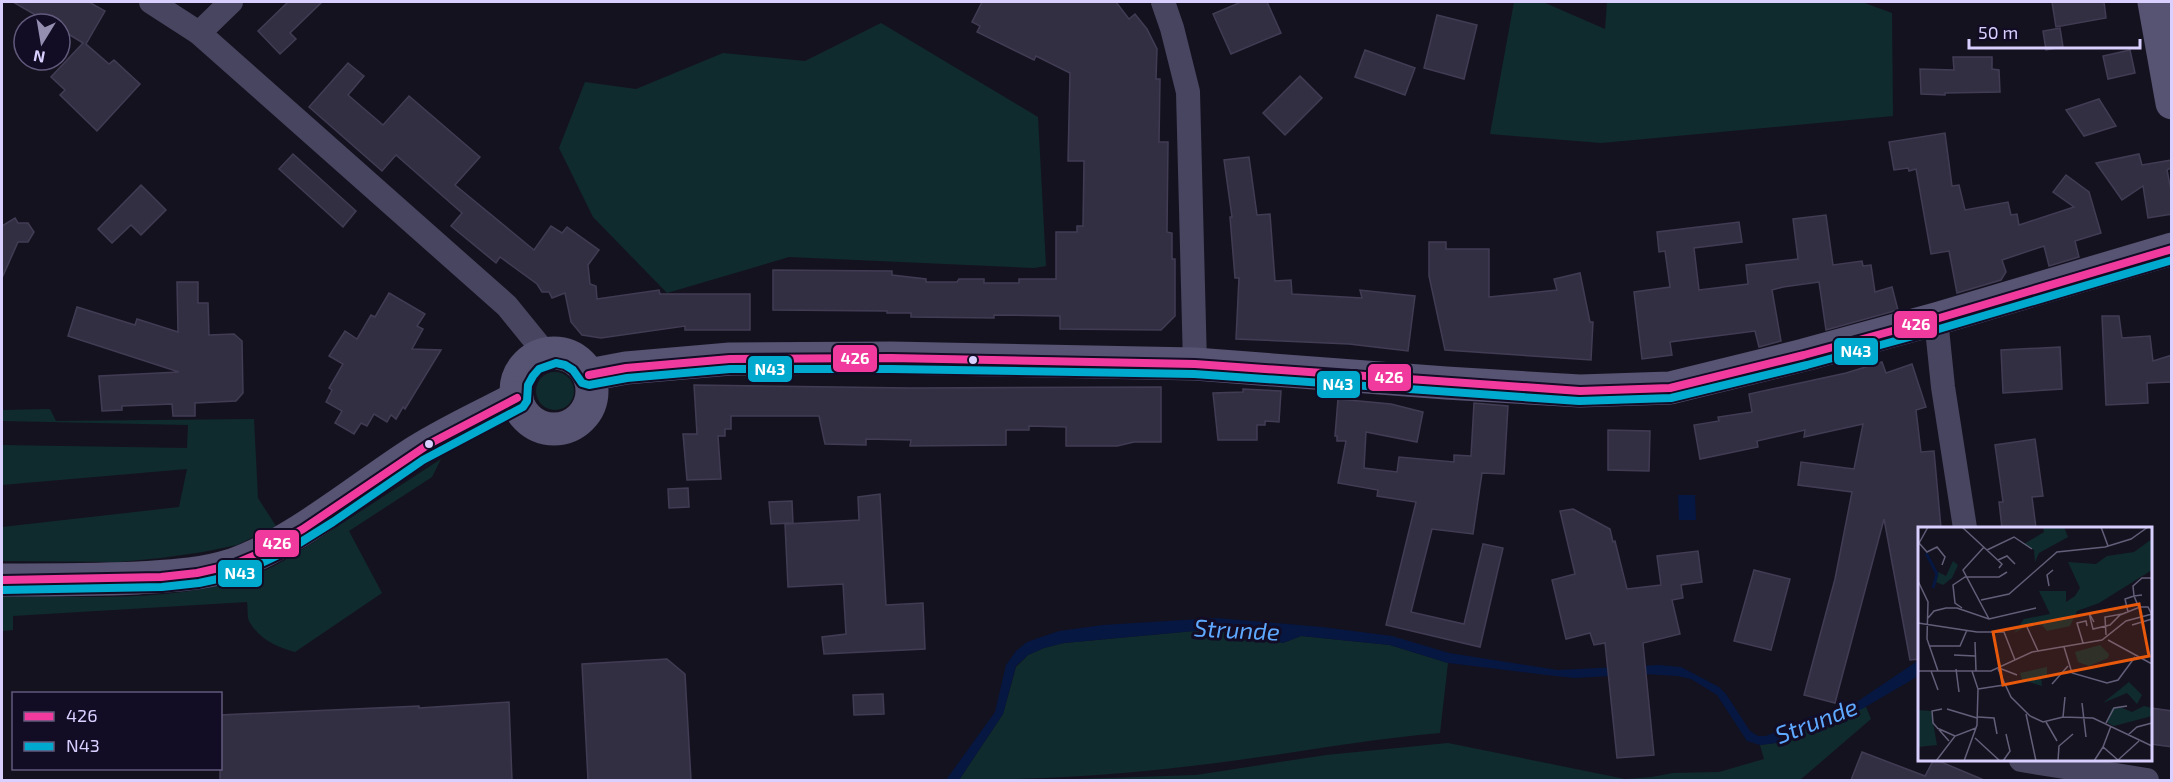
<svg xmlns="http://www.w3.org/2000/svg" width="2173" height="782" viewBox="0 0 2173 782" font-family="'Exo 2',sans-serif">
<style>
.green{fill:#0f2b2e}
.water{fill:#061742}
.building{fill:#332f42;stroke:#413c54;stroke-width:1.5}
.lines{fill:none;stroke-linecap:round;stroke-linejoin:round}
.minor{stroke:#484561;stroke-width:24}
.secondary{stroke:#565373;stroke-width:33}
.bus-1-casing{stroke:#120c25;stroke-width:12}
.bus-2-casing{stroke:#120c25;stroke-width:12}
.bus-1{stroke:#f13a9d;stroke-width:8}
.bus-2{stroke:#00a9ce;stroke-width:8}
.bus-dot{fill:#d9d0ff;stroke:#120c25;stroke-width:2}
.labels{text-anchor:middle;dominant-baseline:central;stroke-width:6;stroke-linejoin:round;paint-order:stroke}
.water-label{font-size:24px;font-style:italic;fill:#5ea9ff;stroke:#120c25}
.inset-river{fill:none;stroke:#061742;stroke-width:3}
.inset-road{fill:none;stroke:#635e79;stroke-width:1.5}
.view{fill:#e8590c;fill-opacity:0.15;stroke:#e8590c;stroke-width:3}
.inset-edge{fill:none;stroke:#d9d0ff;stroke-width:3}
.line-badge{stroke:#120c25;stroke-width:2}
.badge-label{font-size:16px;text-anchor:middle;font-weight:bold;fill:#fff}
</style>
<rect width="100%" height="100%" fill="#15121f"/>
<!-- green -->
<g class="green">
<path d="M1514,2h29l62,27 2,-27h255l30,11 1,103 -292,27 -111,-9z"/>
<path d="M881,23l157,94 8,149 -12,2 -245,-11 -122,36 -74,-76 -34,-69 26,-66 51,7 87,-36 82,8z"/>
<circle cx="555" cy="391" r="19"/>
<path d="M50,409l6,12 198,-2 4,79 18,28 -39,19 -34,7 -42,6 -42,4 -117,-1v-34l177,-20 8,-38 -185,16v-40l185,3 1,-23 -186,-4v-11z"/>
<path d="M441,459l-9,18 -83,54 33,62 -87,59c-19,-5 -36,-13 -46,-31 -2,-5 -1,-13 -2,-19l-234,14v14l-11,1v-36c84,2 197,10 274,-30 21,-11 42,-26 62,-39 34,-22 69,-45 103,-67z"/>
<path d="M1205,630l47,4 31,9 18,-7 89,9 58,18 -8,70c-83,7 -165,24 -249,33 -76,9 -155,14 -232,14l44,-66 13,-47 12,-12 16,-7 20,-5z"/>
<path d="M1866,707l5,12 -71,61h-752l148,-5 130,-20 122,-12 177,36 27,-2 21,-4 46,-1 45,-13 -4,-14 16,-2 41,-20z"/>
</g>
<!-- water -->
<g class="water">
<path d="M1678,495h17l1,25h-17z"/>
<path d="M1216,618l106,9 70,9 57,17 109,17 101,-5 22,2 38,20 7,7 24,37 8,5h8l48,-21 21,-4 23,-10 61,-41v13l-4,5 -53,31 -45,14 -41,20 -16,2 -13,-4 -30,-46 -26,-16 -14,-3 -31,-2 -71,4 -20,-2 -107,-13 -58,-18 -89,-9 -18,7 -31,-9 -47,-4 -141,13 -20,5 -16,7 -12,11 -13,48 -44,66h-13l49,-68 11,-47 10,-14 11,-9 32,-11 44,-6z"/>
</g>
<!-- building -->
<g class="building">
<path d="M13,2h76l16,9 -19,33 23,20 5,-4 26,24 -43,47 -37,-36 5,-5 -14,-13 32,-34 -23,-14v-5h-9z"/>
<path d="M288,2h34l-32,31 6,6 -16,15 -22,-23z"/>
<path d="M982,2h134l13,17 6,-5 12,15 10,20 -1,30h4l-1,63h9l-1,90 5,1v26h3v57l-14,14 -101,-1v-13l-66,-1v3l-83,-1v-4h-24v-2l-114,-1v-40l119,1v4l34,4v3h31l2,-3h25v4h35v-4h37v-47h21v-6h6l1,-65h-16l2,-88 -34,-17 -2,4 -57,-28 3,-6 -8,-4z"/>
<path d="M1241,2h26l14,31 -50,21 -18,-40z"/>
<path d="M2052,2h52l2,16 -50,9z"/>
<path d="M1437,15l40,10 -13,54 -40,-11z"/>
<path d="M2060,28l3,19 -17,3 -3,-19z"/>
<path d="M1365,50l50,18 -10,27 -50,-18z"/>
<path d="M2130,50l5,23 -27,6 -5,-23z"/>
<path d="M1953,57h39v12l7,1 1,22 -55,1v2l-24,-1 -1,-25 34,1z"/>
<path d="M348,63l16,13 -16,19 35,30 26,-29 71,61 -25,28 79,65 17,-24 11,7 5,-6 32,23 -11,15 2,19 6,2 1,13 62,-9 1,4h90v36h-65v-4l-84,12 -19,-3 -11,-13 -6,-29 -13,5 -3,-6h-7l-5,-8 -37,-27 -4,6 -45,-37 11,-13 -66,-58 -14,16 -73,-64z"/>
<path d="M1300,76l22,22 -37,37 -22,-22z"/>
<path d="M2099,99l17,27 -32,10 -18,-26z"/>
<path d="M1945,133l7,53 7,-1 6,25 43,-8 3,13 6,-1 2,11 55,-18 -21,-15 13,-17 23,17 12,41 -26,8 4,16 -30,9 -5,-20 -42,14 4,12 -5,8 -44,13 -8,-42 -18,3 -15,-85 -7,2 -1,-3 -14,2 -5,-28z"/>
<path d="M293,154l63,57 -13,16 -64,-58z"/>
<path d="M2139,154l3,11 30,-5v7l-5,3 5,25v19l-24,4 -5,-32 -21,14 -26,-37z"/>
<path d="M1249,157l8,58 13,-1 5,67 16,-1 1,14 70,4 -2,-8 55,6 -7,55 -59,-7 -113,-5 3,-61h-4l-5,-61h2l-8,-57z"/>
<path d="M141,185l25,25 -25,25 -10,-10 -19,18 -14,-14z"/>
<path d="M1826,215l7,50 29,-4 1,5 8,-1 4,27 17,-5 6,23 -72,20 -7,-48 -36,5 -11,3 9,51 -22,6 -4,-16 -85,11 2,13 -30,4 -8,-67 36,-5 -5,-36 -6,1 -2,-20 82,-10 3,20 -48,6 5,42 49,-6 -2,-19 52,-6 -5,-40z"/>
<path d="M15,218l3,5h10l6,9 -6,10h-10l-16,36v-52z"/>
<path d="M1429,242h17v7h43v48l68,-7 -3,-11 26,-6 10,49h3l-2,38 -146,-10 -16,-74z"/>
<path d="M177,282h21v21h10l1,32 25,-1 8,7 1,52 -7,8 -41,2v13h-22l-1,-12 -50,2v4l-20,1 -3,-35 80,-4 -111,-36 9,-29 58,18 2,-6 41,13z"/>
<path d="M389,293l36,21 -8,12 6,3 -11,20 29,1 -36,59 -2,-2 -7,12 -5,-4 -4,7 -13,-8 -7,12 -6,-3 -7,11 -19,-11 7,-12 -16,-9 6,-12 -3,-2 14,-24 -14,-8 16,-25 12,8 14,-24 4,2z"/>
<path d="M2102,316h17l3,22 28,-2 3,25 19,-6v27l-25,1 1,20 -42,2z"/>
<path d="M2060,347l2,42 -59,4 -2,-43z"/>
<path d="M1882,362l4,11 26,-9 14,43 -10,3 5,42 13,-1 7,77h-21v131l-10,1 -26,-141 -49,184 -31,-8 31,-116 17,-87 -54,-7 3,-23 53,7 9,-45 -59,13 1,-7 -48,11 1,6 -58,12 -6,-34 25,-4 -1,-4 34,-5 -3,-18 97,-21z"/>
<path d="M694,385l217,3 250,-1v55h-27l-17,4h-51v-19l-37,-1v4h-23v15l-96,1 1,-6 -45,-1v6l-41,-1 -6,-28h-88v13h-6v7h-7l3,43 -34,1 -4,-46h14z"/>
<path d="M1243,389l38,2 -2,31 -14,-1v4h-8v15h-39l-5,-47 30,-1z"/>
<path d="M1338,399l53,5 32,8 -6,30 -51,-10 -2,36 33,4 2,-15 55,5v-7l17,1 3,-53 34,3 -4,68 -22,-1 -9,61 -41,-5 -21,83 53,12 19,-80 20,4 -23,99 -94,-22 30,-123 -39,-6 1,-6 -40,-7 8,-42h-9v-5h-2z"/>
<path d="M1608,430l42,1 -1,40 -41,-1z"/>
<path d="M2035,439l8,57 -11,1 4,31h-34l-3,-26h4l-8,-57z"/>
<path d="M688,488l1,19 -20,1 -1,-19z"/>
<path d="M880,494l6,111 37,-2 2,46 -101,5 -2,-17 24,-3 -3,-50 -55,3 -3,-63 74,-4 -1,-23z"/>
<path d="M792,501l1,22 -22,1 -2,-22z"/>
<path d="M1573,509l37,20 3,13 2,-1 12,48 34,-4 -4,-29 41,-5 4,31 -21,3 2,13 -11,2 8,34 -37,9 11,112 -37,3 -12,-115 -11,2 -4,-12 -24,6 -14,-59 23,-6 -15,-63z"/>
<path d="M1754,570l36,9 -19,71 -37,-9z"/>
<path d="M667,659l18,15 6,106h-103l-6,-116z"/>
<path d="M883,694l1,20 -30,1 -1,-20z"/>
<path d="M509,702l3,78h-292v-65l199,-9v2z"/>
<path d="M2151,708l21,3v36l-21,-3z"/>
<path d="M1862,752l63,24 9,-17 50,21h-133z"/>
</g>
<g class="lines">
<!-- minor -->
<g class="minor">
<path d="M151,2l48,31 308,273 39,48"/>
<path d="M1163,2l9,26 16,64 7,272"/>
<path d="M199,33l32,-31"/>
<path d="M1936,319l7,68 22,141"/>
<path d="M2021,760l126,20"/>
</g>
<!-- secondary -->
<g class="secondary">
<path d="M2154,2l18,101"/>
<circle cx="554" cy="391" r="38"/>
<path d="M589,375l37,-7 104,-9 161,-1 304,6 251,19 134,8 90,-3 134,-33 132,-36 236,-70"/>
<path d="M2,580c45,0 90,0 136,-2 31,-2 63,-3 94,-13 63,-22 128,-78 185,-114 32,-20 67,-36 100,-53"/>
</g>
<!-- bus-1 casing -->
<g class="bus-1-casing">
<g id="bus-1">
<path d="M589,375l37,-7 104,-9 161,-1 304,6 385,27 90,-3 134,-33 132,-36 236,-70"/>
<path d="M2,580l159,-3 36,-4 35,-8 24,-10 47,-26 126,-85 88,-46"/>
</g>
</g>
<!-- bus-2 casing -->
<g class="bus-2-casing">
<path id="bus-2" d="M2,590l160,-3 37,-4 37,-8 49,-23 48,-30 90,-62 100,-53 4,-6 1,-16 5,-9 6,-7 17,-6 9,2 8,5 9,13 7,2 38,-7 103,-9h161l303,5 385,27 92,-3 136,-33 132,-36 233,-69"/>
</g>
<!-- bus-1 -->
<use href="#bus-1" class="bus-1"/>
<!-- bus-2 -->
<use href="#bus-2" class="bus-2"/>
</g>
<!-- markers -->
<g class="bus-dot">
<circle cx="973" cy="360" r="5"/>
<circle cx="429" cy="444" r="5"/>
</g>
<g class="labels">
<!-- water labels -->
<g class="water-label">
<text transform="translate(1237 629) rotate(3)">Strunde</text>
<text transform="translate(1816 720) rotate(-21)">Strunde</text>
</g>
</g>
<!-- overview -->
<g transform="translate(1918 527)">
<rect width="234" height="234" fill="#15121f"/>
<path d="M125,0h21l4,10 -29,16 -4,9 -1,-12 -10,-6 20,-12zM234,12v31l-53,33 -22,8 -7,15 -23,5 -5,-6h-13l-15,8 10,-14 26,-5 -11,-23h27v11l9,-6 5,-8 -12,-26 28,2 11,-8 27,-4zM35,34l5,4 -6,13 -9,7 -7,-3v-11l10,5zM182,118l9,9 -1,4 -19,8 -11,-4 -3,-10zM129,140v10l-6,-1 1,10 -20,-6 -2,-7zM211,155l13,13 -5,9 -10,-11 -24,10zM226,179l8,2v8l-38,10 -8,-4 6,-14 8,-1 12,5zM0,183l13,1 6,34 -19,2z" fill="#0f2b2e"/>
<path class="inset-river" d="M8,26l11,21 -4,14"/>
<path class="inset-road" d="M44,0l40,37 -3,4M183,0l7,19M1,16l8,9 10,-5 8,10 -3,8M0,18l10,-18M66,20l-21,23 26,49M69,23l27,-13 18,12M80,33l9,-4 8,8M0,54l10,21 -1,37 11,32M131,59l-2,-11 6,-5M224,68l-8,1 -1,-10 9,-8h9M63,73l28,-6 48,-42 48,-5 26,-8 17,-12M44,81l-7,-5 -2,-18 12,-8h34l8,-5M210,85l-3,-13 9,-3 5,12M10,91l6,-7 12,-3h11l32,11 47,-11M176,95l-5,-9 4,16 17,-4 10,-10 20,-8h8l4,8M0,96l59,9h27l11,28M214,98l20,-6M109,100l11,24M188,108l-1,-18 17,-3M190,113l44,24M57,115l1,29M165,116l-6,-20 9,-2 1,5M11,119h31l7,-16M146,120l8,26 35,10 11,-3 17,-23M36,128l21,1M81,141l18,7M38,142l3,23M80,142l13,28 19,19 13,6 20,-5 30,1 59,28M0,144h73l41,-19 70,-12 24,-19 26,-7M13,144l7,19M134,157l16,-18M60,162l26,-4M164,176l4,34M24,182l-10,2 1,12 16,18M29,182l30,9M108,187l10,47M60,190l16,1 3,16M145,190l2,-20M128,195l11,19M188,196l8,-15 13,-2M19,201l18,8M210,208l9,-8 15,-4M57,211l25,23M185,220l8,-21M200,233l21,-19M18,234l19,-25 21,-8M46,234l13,-36 1,-36 -6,-18M85,234l7,-10 -4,-17M140,234l1,-15 14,-12M176,234l9,-14 15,13"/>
<path class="view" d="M221,77l10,52 -146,29 -10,-53z"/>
<rect width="234" height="234" class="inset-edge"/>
</g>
<g class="line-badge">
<rect x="1893" y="310" width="45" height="29" rx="6" fill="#f13a9d"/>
<rect x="1833" y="337" width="46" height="29" rx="6" fill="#00a9ce"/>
<rect x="832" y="344" width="46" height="29" rx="6" fill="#f13a9d"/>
<rect x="747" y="355" width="46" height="28" rx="6" fill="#00a9ce"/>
<rect x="1367" y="363" width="45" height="29" rx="6" fill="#f13a9d"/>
<rect x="1316" y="370" width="45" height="29" rx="6" fill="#00a9ce"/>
<rect x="254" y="529" width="46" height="29" rx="6" fill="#f13a9d"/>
<rect x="217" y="559" width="46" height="29" rx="6" fill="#00a9ce"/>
</g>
<g class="badge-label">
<text x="1916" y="330">426</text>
<text x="1856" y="357">N43</text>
<text x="855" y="364">426</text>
<text x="770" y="375">N43</text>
<text x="1389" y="383">426</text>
<text x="1338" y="390">N43</text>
<text x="277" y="549">426</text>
<text x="240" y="579">N43</text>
</g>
<!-- border -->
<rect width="2173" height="782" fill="none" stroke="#d9d0ff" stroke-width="6"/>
<!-- legend -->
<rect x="12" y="692" width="210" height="78" fill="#120c25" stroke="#625a7c" stroke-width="1.5"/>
<rect x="24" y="712" width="30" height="9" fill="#f13a9d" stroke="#625a7c" stroke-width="1.5"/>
<text x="66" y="722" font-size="18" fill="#d9d0ff">426</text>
<rect x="24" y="742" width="30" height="9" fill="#00a9ce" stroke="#625a7c" stroke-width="1.5"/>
<text x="66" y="752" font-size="18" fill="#d9d0ff">N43</text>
<!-- north arrow -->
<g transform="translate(42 42) rotate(191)"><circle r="28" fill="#120c25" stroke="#625a7c" stroke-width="1.5"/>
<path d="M0-4.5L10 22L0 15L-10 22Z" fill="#948eb1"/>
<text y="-9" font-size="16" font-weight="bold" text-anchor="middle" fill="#d9d0ff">N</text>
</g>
<!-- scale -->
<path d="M1969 39v9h171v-9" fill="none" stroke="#d9d0ff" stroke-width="3"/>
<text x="1978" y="39" font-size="18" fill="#d9d0ff" stroke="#120c25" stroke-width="4.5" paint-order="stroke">50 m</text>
</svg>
